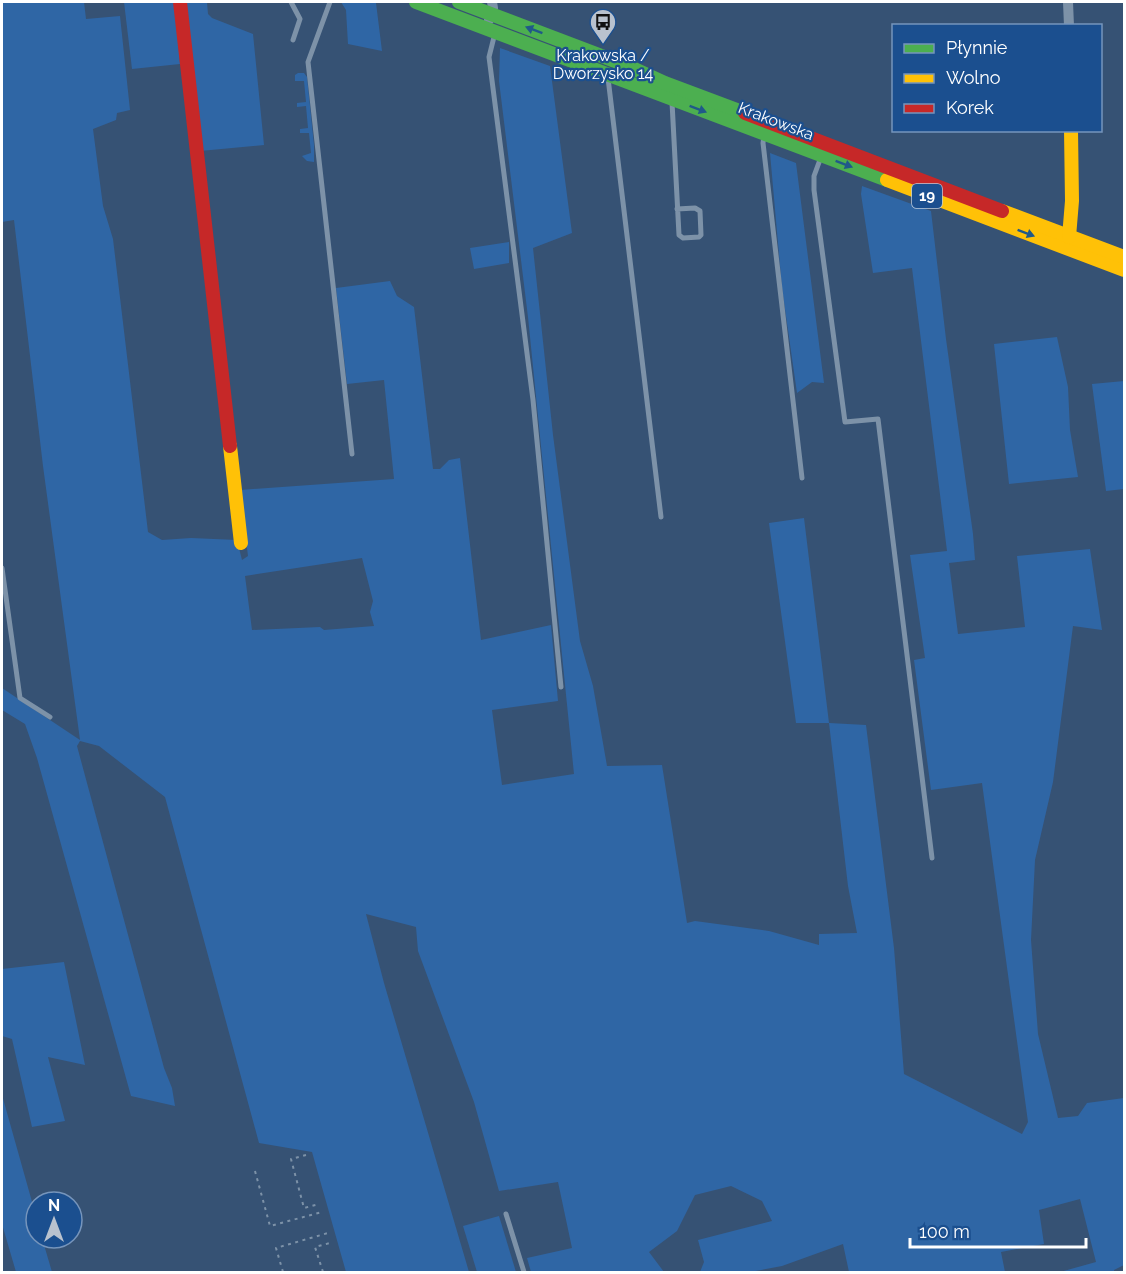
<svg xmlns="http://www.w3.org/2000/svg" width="1126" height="1274" viewBox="0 0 1126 1274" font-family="Raleway,sans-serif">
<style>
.green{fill:#2f66a5;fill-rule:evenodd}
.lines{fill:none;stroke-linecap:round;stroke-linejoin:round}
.path{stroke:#7d92a8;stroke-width:2;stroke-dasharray:3 4.5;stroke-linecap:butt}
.lane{stroke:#7d92a8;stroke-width:5}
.street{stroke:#7d92a8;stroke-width:10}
.fast{stroke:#4caf50;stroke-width:14}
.slow{stroke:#ffc107;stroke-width:14}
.jam{stroke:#c62828;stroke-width:14}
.oneway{fill:#205989}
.labels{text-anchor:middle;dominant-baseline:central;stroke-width:4.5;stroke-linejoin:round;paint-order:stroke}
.shield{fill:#1b4f8f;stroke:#bbcadd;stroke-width:1.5}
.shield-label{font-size:15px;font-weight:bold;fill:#fff}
.poi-label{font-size:16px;fill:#fff;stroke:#1b4f8f}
.street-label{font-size:16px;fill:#fff;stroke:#1b4f8f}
</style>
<rect width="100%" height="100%" fill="#365274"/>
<!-- green -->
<g class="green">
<path d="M2,2h82l2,17 34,-3 10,94 -13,3 -1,7 -23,9 10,77 10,33 35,293 14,8 29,-2 46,2 5,20 6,-4 -8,-66 154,-11 -10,-99 -37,4 -11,-96 54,-7 7,15 17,11 19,162h7l9,-9 11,-2 21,182 70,-15 7,76 -66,9 10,75 72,-11 -46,-457 -29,-236 1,-33 50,18 22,167 -39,15 20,187 27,206 13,45 14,80 55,-1 25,158 8,-2 74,10 50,14v-11l38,-1 -9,-47 -19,-163h-33l-27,-200 35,-5 25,205 37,2 28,223 10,126 118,60 6,-12 -46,-339 -51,7 -17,-130 11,-2 -15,-103 37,-4 -35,-283 -39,5 -12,-79 1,-8 69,25 15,128 27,195 2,26 -26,3 9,71 67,-7 -8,-71 73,-7 12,81 -29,-4 -20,156 -18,78 -4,80 7,94 20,84 20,-2 9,-13 37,-5v167l-10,5v2h-54l36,-10 -16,-63 -41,11 5,34 -43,8 4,20h-156l-6,-28 -61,22 -32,6h-50l4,-10 -6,-22 74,-19 -10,-20 -31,-15 -36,9 -18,36 -28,21 15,20h-133l-4,-14 45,-10 -14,-66 -59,9 -25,-89 -56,-151 -2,-24 -50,-13 18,69 85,289h-123l-34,-120 -53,-9 -94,-346 -66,-51 -19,-5 -3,5 87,322 8,20 3,18 -44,-10 -94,-338 -12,-34 -23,-14v-22l78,52 -37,-274 -29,-246 -12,2zM362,558l11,43 -3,11 4,14 -50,4 -4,-3 -68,3 -7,-54z"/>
<path d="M124,2h51l5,62 -48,5z"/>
<path d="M184,2h23l1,12 4,4 41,16 11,111 -64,6z"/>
<path d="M341,2h33l2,1 6,48 -34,-7 -2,-34z"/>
<path d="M298,73h6l3,4 7,68v17l-7,-1 -5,-5 9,-3 -2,-20h-9v-4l8,-1 -2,-22 -9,1v-4l9,-1 -2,-21h-9v-6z"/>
<path d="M770,153l26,10 28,220 -12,-1 -15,11 -15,-105z"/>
<path d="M509,242v21l-35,6 -4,-21z"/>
<path d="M1057,337l11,50 2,43 8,47 -69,7 -15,-140z"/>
<path d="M1124,381v108l-18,2 -14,-107z"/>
<path d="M64,962l21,103 -37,-8 17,64 -33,6 -20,-88 -10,-3v-67z"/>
<path d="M2,1095l34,121v22h6l10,34h-36l-14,-48z"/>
<path d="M499,1216l17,56h-39l-14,-46z"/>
</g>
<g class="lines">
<!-- path -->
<g class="path">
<path d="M306,1155l-15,4 13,49 15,-4"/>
<path d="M255,1171l15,55 52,-14"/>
<path d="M283,1272l-7,-24 52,-15"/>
<path d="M323,1272l-8,-25 15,-4"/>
</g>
<!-- lane -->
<g class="lane">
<path d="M291,2l9,17 -7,21"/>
<path d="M330,2l-22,60 44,392"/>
<path d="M495,33l-6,24 44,343 28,287"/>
<path d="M608,78l53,439"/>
<path d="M672,102l7,133 4,3 16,-1 2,-2 -1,-24 -5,-3 -18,1"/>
<path d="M764,136l-1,7 39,335"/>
<path d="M821,157l-7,19v14l31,232 33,-3 54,439"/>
<path d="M2,568l18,130 30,19"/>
<path d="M506,1214l18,58"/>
</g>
<!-- street -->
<g class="street">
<path d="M1068,2l1,24"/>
<path d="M489,20l4,-12 -1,-6"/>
</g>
<!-- fast -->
<g class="fast">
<path d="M416,2l471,178"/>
<path d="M459,2l169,64 37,17 80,30"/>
</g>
<!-- slow -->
<g class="slow">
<path d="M887,180l237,90"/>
<path d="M1002,211l122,46"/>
<path d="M1069,237l3,-36 -1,-71"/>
<path d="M230,446l11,97"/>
</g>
<!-- jam -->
<g class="jam">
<path d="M180,2l50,444"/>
<path d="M745,113l257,98"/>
</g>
</g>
<!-- one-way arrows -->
<defs><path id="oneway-solid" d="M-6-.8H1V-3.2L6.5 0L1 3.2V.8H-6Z" transform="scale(1.5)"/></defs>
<g class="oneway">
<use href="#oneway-solid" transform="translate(534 30) rotate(-159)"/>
<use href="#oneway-solid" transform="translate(698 109) rotate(21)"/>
<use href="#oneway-solid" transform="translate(844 164) rotate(21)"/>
<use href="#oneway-solid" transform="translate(1026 233) rotate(21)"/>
</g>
<!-- icons -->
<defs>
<g id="bus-pin" transform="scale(1.35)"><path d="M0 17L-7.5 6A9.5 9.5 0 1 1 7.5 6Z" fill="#b9c2ce" stroke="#1b4f8f"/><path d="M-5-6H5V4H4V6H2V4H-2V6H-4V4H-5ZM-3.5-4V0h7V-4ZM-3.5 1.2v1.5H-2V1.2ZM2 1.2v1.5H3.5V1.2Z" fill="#111"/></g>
</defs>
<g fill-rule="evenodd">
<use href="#bus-pin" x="603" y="22"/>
</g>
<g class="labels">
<!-- shield labels -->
<rect class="shield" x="912" y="184" width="30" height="24" rx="4.5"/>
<g class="shield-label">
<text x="927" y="196">19</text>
</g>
<!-- poi labels -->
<g class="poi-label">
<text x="603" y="55">Krakowska /<tspan x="603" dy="18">Dworzysko 14</tspan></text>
</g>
<!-- street labels -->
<g class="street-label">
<text transform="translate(776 121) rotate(21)">Krakowska</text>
</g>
</g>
<!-- border -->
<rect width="1126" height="1274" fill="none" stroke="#ffffff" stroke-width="6"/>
<!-- legend -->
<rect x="892" y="24" width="210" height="108" fill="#1b4f8f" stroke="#7695bc" stroke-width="1.5"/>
<rect x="904" y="44" width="30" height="9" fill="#4caf50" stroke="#7695bc" stroke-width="1.5"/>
<text x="946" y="54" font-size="18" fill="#ffffff">Płynnie</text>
<rect x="904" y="74" width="30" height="9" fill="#ffc107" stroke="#7695bc" stroke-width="1.5"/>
<text x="946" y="84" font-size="18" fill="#ffffff">Wolno</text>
<rect x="904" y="104" width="30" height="9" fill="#c62828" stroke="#7695bc" stroke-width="1.5"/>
<text x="946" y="114" font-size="18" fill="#ffffff">Korek</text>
<!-- north arrow -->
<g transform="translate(54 1220)"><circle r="28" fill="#1b4f8f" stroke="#7695bc" stroke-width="1.5"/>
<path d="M0-4.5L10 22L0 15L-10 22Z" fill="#b9c2ce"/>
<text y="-9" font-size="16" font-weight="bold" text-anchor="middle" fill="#ffffff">N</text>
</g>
<!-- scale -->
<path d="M910 1238v9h176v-9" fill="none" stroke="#ffffff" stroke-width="3"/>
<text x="919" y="1238" font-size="18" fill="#ffffff" stroke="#1b4f8f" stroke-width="4.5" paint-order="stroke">100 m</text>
</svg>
